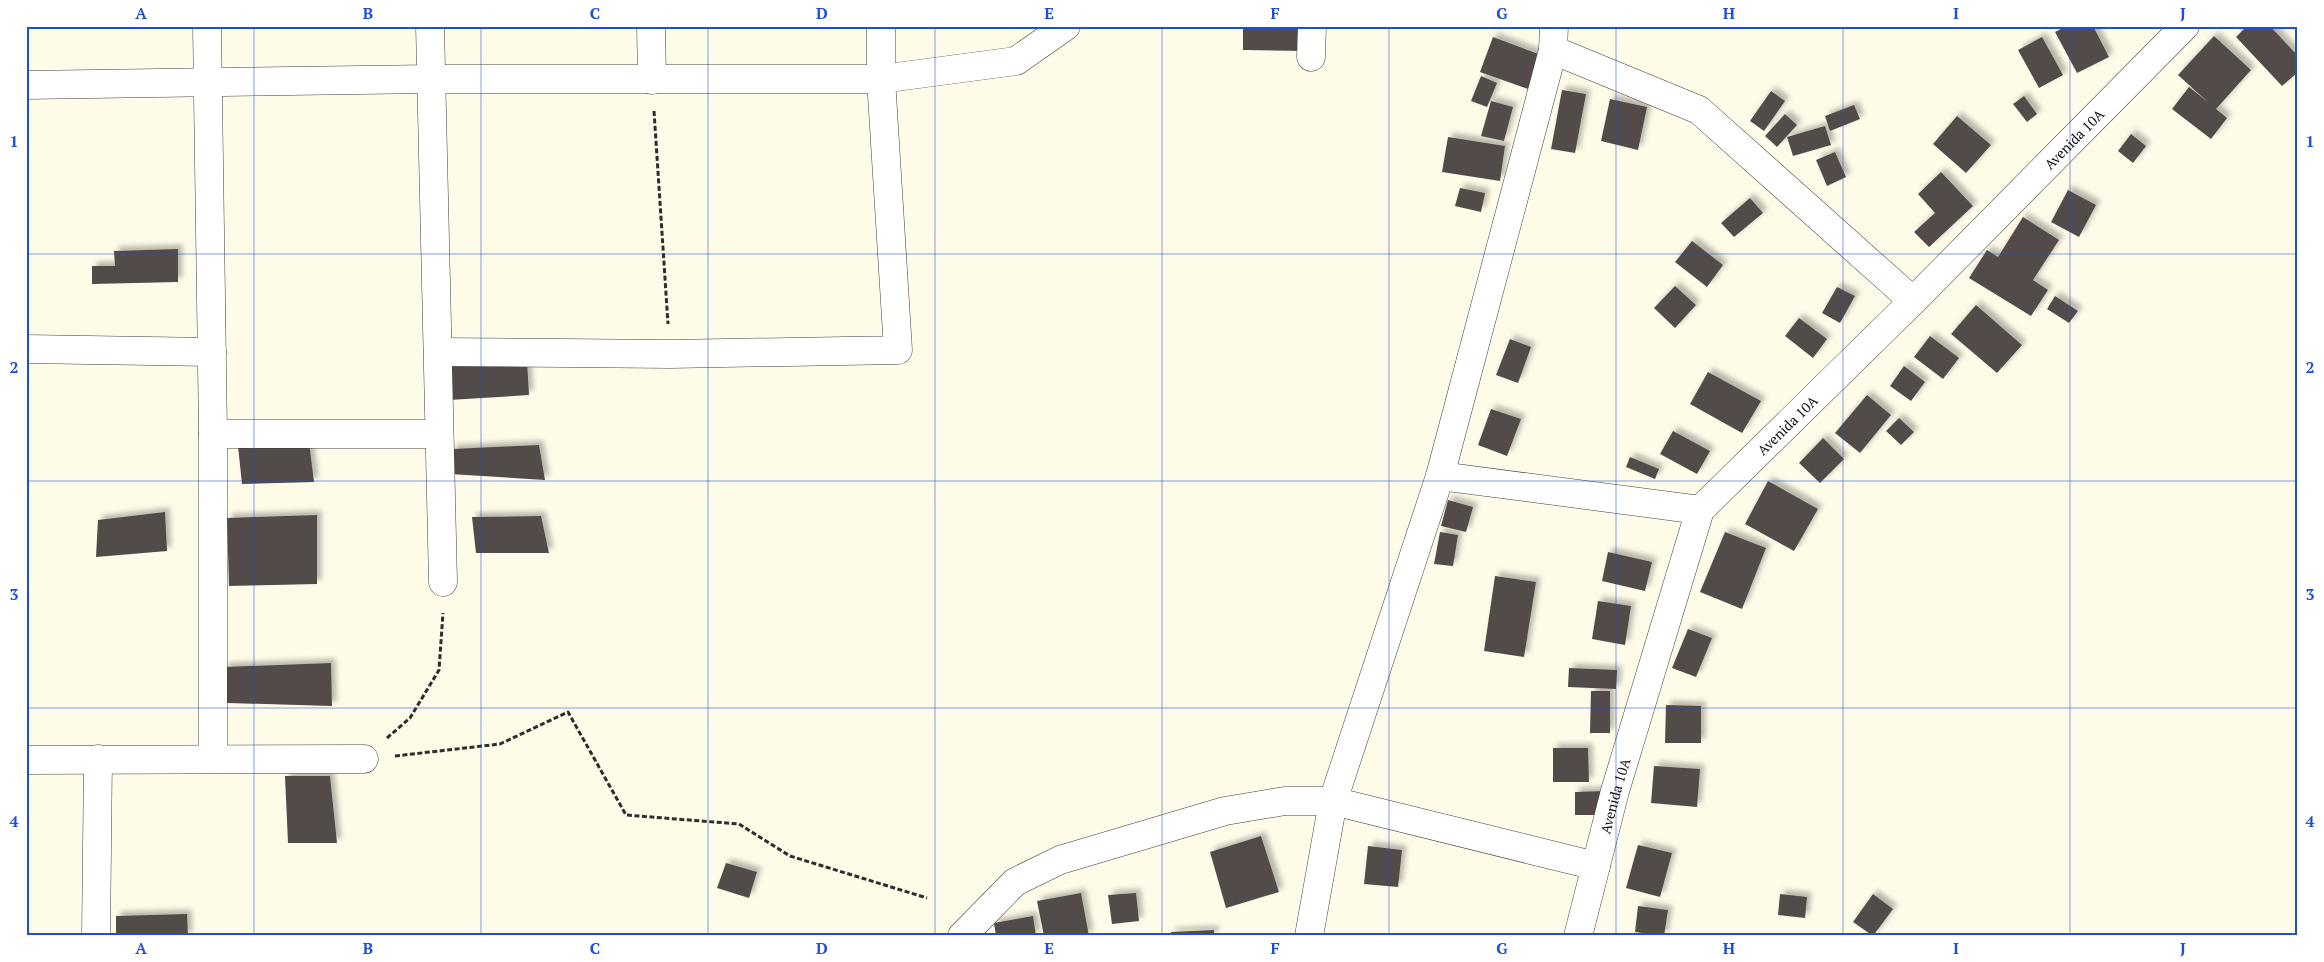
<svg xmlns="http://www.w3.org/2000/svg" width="2324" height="962" viewBox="0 0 2324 962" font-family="'PT Serif',serif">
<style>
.building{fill:#524c48;filter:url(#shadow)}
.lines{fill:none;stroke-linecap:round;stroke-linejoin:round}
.minor-casing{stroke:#3e3e3e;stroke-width:29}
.path{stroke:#2d2d2d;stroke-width:3;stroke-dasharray:5 2.5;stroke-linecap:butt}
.minor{stroke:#fff;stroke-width:28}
.grid{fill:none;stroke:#1d4ed8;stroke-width:1;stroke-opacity:0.55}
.labels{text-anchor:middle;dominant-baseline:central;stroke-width:5;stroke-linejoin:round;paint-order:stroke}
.street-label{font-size:14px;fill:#0b0b0b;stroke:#fff}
.neatline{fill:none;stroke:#1d4ed8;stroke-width:2}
.grid-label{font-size:16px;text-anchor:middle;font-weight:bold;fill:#1d4ed8}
</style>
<defs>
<filter id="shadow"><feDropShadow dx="4.5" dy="-4.5" stdDeviation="2.5" flood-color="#0004"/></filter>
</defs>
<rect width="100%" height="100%" fill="#fefbe9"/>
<!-- building -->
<g class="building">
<path d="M1243,26h63l-1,25 -62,-1z"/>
<path d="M2067,26h26l16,31 -32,16 -22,-41z"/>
<path d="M2247,26h23l28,30v16l-16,14 -46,-49z"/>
<path d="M2214,36l37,34 -35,39 11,9 -16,21 -39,-30 17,-22 20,16 -31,-28z"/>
<path d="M1493,37l48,18 -13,34 -48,-17z"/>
<path d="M2042,37l21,38 -24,13 -21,-38z"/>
<path d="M1481,76l16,7 -10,24 -16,-6z"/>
<path d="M1562,90l24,4 -11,59 -24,-4z"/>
<path d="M1771,91l14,10 -21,30 -14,-10z"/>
<path d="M2024,96l13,18 -10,8 -14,-18z"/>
<path d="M1610,99l37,8 -9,43 -37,-9z"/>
<path d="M1491,101l22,6 -9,34 -23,-5z"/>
<path d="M1854,105l6,14 -30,12 -5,-15z"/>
<path d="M1785,114l12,11 -20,22 -12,-11z"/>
<path d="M1957,116l34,29 -25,28 -33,-29z"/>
<path d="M1825,126l6,19 -38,11 -6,-19z"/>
<path d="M2131,134l15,12 -13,17 -15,-12z"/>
<path d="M1448,137l57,9 -5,35 -58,-9z"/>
<path d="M1835,152l11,25 -19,9 -11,-26z"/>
<path d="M1941,172l32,34 -44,41 -15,-15 21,-19 -17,-19z"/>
<path d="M1460,188l25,5 -4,19 -26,-6z"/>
<path d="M2068,190l28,15 -17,32 -28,-15z"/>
<path d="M1750,198l13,15 -29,24 -13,-14z"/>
<path d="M2023,217l36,23 -26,40 15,10 -17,26 -62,-38 18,-28 11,7z"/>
<path d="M1692,241l31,24 -16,22 -32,-25z"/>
<path d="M178,249v33l-86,2v-18h23l-1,-15z"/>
<path d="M1675,286l21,19 -21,23 -21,-20z"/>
<path d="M1837,287l18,9 -15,27 -18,-10z"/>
<path d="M2055,296l23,15 -9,12 -22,-14z"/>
<path d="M1976,305l46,40 -25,28 -46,-39z"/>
<path d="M1799,318l28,21 -14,19 -28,-22z"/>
<path d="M1930,336l29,22 -16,21 -29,-22z"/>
<path d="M1510,339l21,8 -13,36 -22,-8z"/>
<path d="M527,362l2,33 -80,5 -2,-34z"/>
<path d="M1904,366l21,16 -14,19 -21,-15z"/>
<path d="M1708,372l53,29 -19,32 -52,-29z"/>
<path d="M1867,395l24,20 -31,38 -25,-20z"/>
<path d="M1491,409l30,10 -14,37 -29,-11z"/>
<path d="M1899,418l15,14 -13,13 -15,-14z"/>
<path d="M1673,431l37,20 -13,23 -37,-20z"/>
<path d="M1823,438l21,21 -24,24 -21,-20z"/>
<path d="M309,442l5,40 -72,2 -4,-38z"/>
<path d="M539,445l6,35 -95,-6 2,-25z"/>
<path d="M1630,457l29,12 -4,10 -29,-12z"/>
<path d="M1768,481l50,28 -24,42 -49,-27z"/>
<path d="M1448,500l25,7 -7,25 -25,-6z"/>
<path d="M165,512l2,39 -71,6 2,-37z"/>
<path d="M317,515v69l-88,2 -2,-68z"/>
<path d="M541,516l8,37h-73l-4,-36z"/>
<path d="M1440,532l18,3 -5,31 -19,-2z"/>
<path d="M1725,532l41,16 -24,61 -42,-17z"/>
<path d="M1608,552l44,10 -7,29 -43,-10z"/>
<path d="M1495,576l41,6 -12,75 -40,-6z"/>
<path d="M1598,601l33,5 -6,39 -33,-6z"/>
<path d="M1688,629l24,9 -16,39 -24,-9z"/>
<path d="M331,663l1,43 -105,-3 -3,-36z"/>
<path d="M1569,668l48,2 -1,19 -48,-2z"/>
<path d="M1591,691h19v42h-20z"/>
<path d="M1666,705l35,1v37h-36z"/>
<path d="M1553,748h35l1,34h-36z"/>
<path d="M1654,766l46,3 -3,38 -46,-4z"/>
<path d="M285,776h45l7,67h-49z"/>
<path d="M1603,791v24h-28v-23z"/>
<path d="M1261,836l18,56 -53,16 -16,-56z"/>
<path d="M1638,845l34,8 -12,44 -34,-9z"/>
<path d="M1368,846l34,4 -4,37 -34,-3z"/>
<path d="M726,863l31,9 -8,26 -32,-10z"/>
<path d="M1081,893l8,43h-45l-7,-35z"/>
<path d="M1136,893l3,28 -27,3 -4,-29z"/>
<path d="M1780,894l27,3 -2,21 -27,-3z"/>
<path d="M1873,894l20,15 -20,27 -20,-14z"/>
<path d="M1638,906l30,4 -4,26 -29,-4z"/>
<path d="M187,914l1,22h-72v-20z"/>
<path d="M1033,916l3,20h-40l-2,-13z"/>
<path d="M1214,930v6h-43v-4z"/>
</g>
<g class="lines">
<!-- minor casing -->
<g class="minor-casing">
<g id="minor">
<path d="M207,26l6,408v325"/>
<path d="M430,26l13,556"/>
<path d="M651,26l1,54"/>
<path d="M1553,50l146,60 214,191"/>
<path d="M1311,57l1,-31"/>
<path d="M26,85l405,-6h450l135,-18 50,-35"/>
<path d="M26,349l186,3"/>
<path d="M438,352l232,2 228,-4 -17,-271v-53"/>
<path d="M213,434h226"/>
<path d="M1440,476l260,34"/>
<path d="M26,760l338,-1"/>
<path d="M96,936l2,-177"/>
<path d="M962,936l53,-54 45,-22 165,-49 60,-10h48l263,65"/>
<path d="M1309,936l24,-135 107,-325 113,-426 1,-24"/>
<path id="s1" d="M1578,936l37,-145 85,-281 213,-209 272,-275"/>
</g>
</g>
<!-- path -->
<g class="path">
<path d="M654,111l14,213"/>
<path d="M387,738l23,-20 29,-48 4,-57"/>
<path d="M395,756l105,-12 68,-32 58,103 113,9 51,32 137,42"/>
</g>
<!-- minor -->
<use href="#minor" class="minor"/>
</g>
<!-- grid -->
<path class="grid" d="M254,26v910M481,26v910M708,26v910M935,26v910M1162,26v910M1389,26v910M1616,26v910M1843,26v910M2070,26v910M26,254h2272M26,481h2272M26,708h2272"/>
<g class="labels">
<!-- street labels -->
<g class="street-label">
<text stroke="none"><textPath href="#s1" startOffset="970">Avenida 10A</textPath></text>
<text stroke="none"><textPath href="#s1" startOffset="565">Avenida 10A</textPath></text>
<text stroke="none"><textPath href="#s1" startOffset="145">Avenida 10A</textPath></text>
</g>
</g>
<!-- border -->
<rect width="2324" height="962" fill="none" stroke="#ffffff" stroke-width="55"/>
<rect x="28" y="28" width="2268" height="906" class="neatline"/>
<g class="grid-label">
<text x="141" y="19">A</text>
<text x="368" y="19">B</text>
<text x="595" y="19">C</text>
<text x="822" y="19">D</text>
<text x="1049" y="19">E</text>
<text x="1275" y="19">F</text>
<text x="1502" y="19">G</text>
<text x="1729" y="19">H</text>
<text x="1956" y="19">I</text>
<text x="2183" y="19">J</text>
<text x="14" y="147">1</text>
<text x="2310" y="147">1</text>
<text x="14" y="373">2</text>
<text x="2310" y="373">2</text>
<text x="14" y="600">3</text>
<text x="2310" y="600">3</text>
<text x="14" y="827">4</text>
<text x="2310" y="827">4</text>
<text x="141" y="954">A</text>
<text x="368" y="954">B</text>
<text x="595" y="954">C</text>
<text x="822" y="954">D</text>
<text x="1049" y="954">E</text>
<text x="1275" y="954">F</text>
<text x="1502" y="954">G</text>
<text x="1729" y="954">H</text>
<text x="1956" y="954">I</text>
<text x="2183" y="954">J</text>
</g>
</svg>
